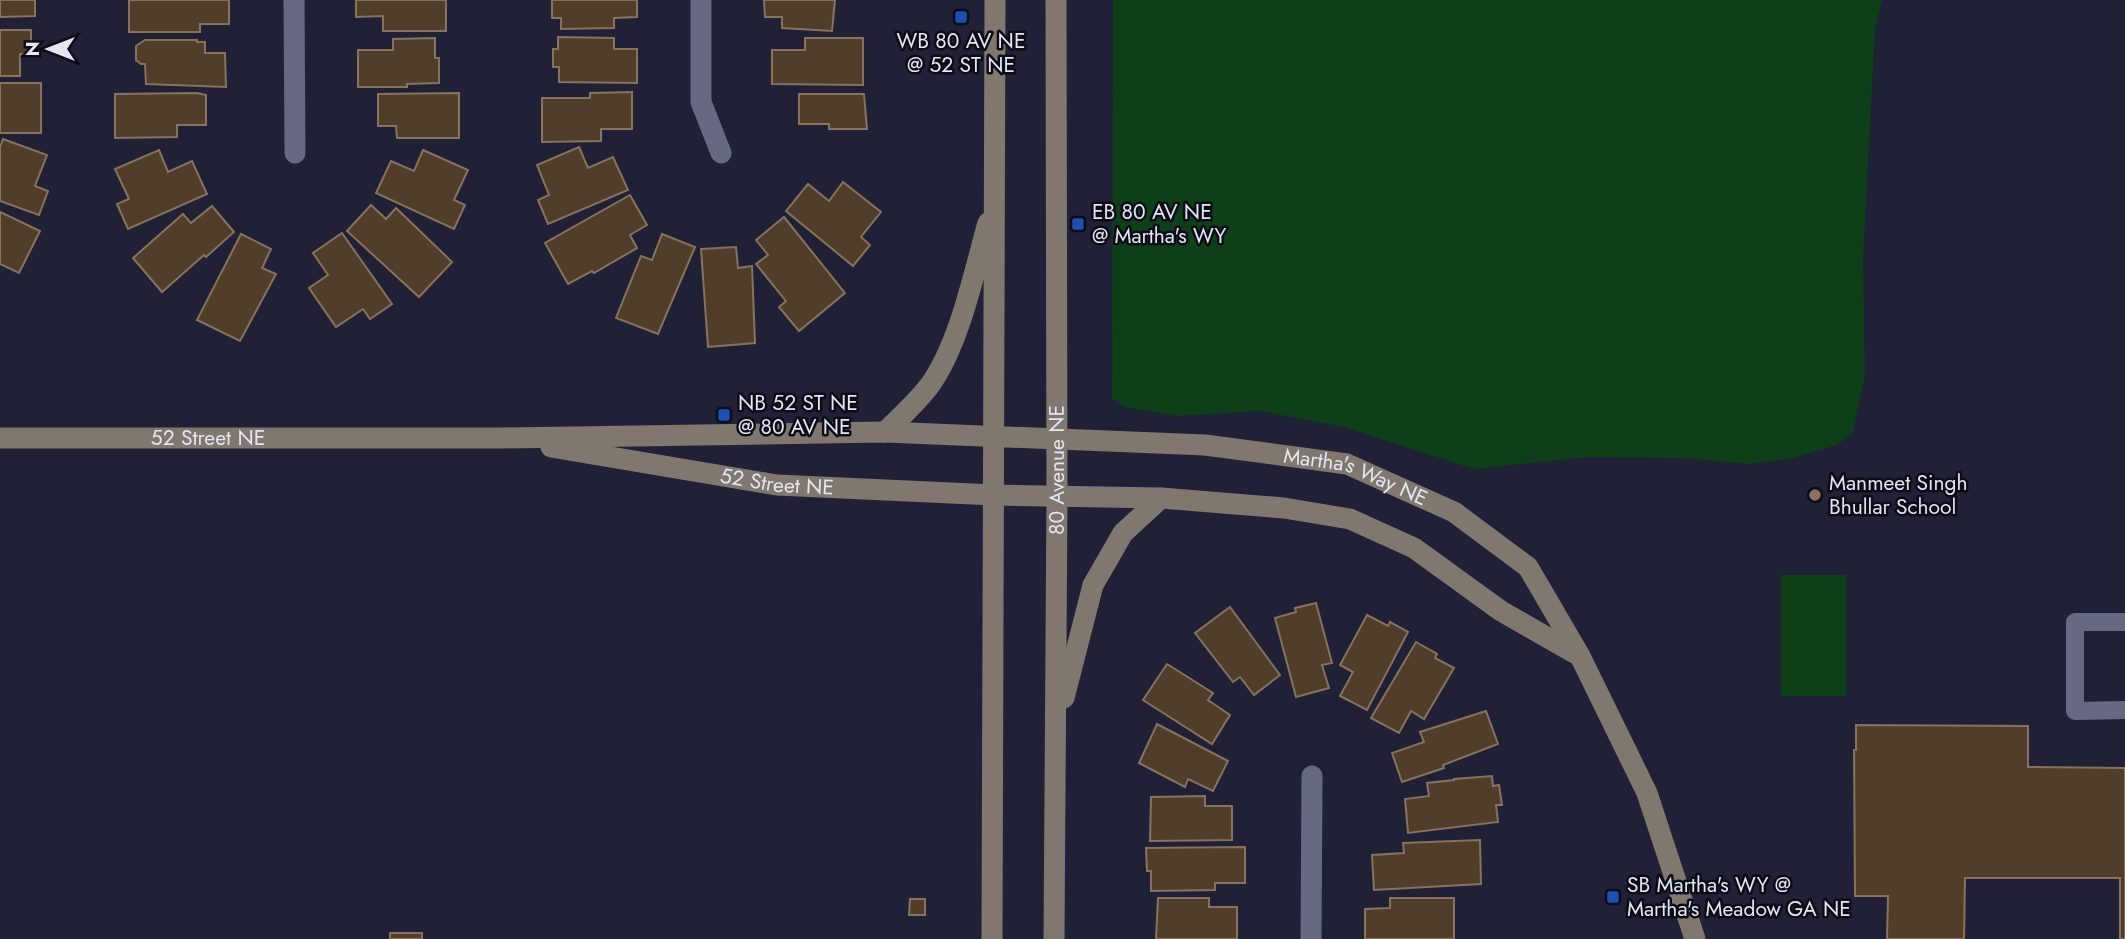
<svg xmlns="http://www.w3.org/2000/svg" width="2125" height="939" viewBox="0 0 2125 939" font-family="Jost,sans-serif">
<style>
.green{fill:#0d3f19}
.building{fill:#503e2a;stroke:#86725d;stroke-width:2}
.lines{fill:none;stroke-linecap:round;stroke-linejoin:round}
.lane{stroke:#676983;stroke-width:18}
.street{stroke:#676983;stroke-width:21}
.secondary{stroke:#80776f;stroke-width:21}
.transit-dot{fill:#1a4fb4;stroke:#0b0c15;stroke-width:2.5}
.education-dot{fill:#8d6e63;stroke:#0b0c15;stroke-width:2.5}
.labels{text-anchor:middle;dominant-baseline:central;stroke-width:5;stroke-linejoin:round;paint-order:stroke}
.poi-label{font-size:21px;fill:#e3e5f3;stroke:#0b0c15;text-anchor:start}
.street-label{font-size:21px;fill:#e3e5f3;stroke:#0b0c15}
</style>
<rect width="100%" height="100%" fill="#202136"/>
<!-- green -->
<g class="green">
<path d="M1113,0h769l-7,29 -12,230 2,115 -12,58 -16,13 -45,13 -43,6 -66,-6 -95,-1 -114,12 -130,-42 -84,-16 -85,5 -50,-9 -13,-9z"/>
<rect x="1781" y="575" width="65" height="121"/>
</g>
<!-- building -->
<g class="building">
<path d="M0,0h35v16l-35,1z"/>
<path d="M129,0h100v24h-29v8h-71z"/>
<path d="M356,0h90v31h-63v-15l-27,1z"/>
<path d="M552,0h85v17l-23,1v10l-53,1v-11h-9z"/>
<path d="M764,0h71l-3,31 -50,-3v-11h-17z"/>
<path d="M0,30h31v24h-11v22h-20z"/>
<path d="M558,37l56,1v11h23v34l-78,-1v-15h-6v-18h5z"/>
<path d="M435,38v20h4v25l-32,1v3h-49v-37h35v-11z"/>
<path d="M805,38h58v47l-91,-1v-34h33z"/>
<path d="M145,40h52v2h8v11h20l1,34 -80,-3 -1,-20h-4l-5,-4v-14z"/>
<rect x="0" y="83" width="41" height="50"/>
<path d="M632,92v37h-31v12l-59,1v-44h48v-5z"/>
<path d="M197,93l9,2v30h-29v12l-62,1v-44z"/>
<path d="M459,93v45h-62l-1,-12h-18v-32z"/>
<path d="M799,94h65l3,35h-38v-5h-30z"/>
<path d="M3,139l44,16 -12,31 13,5 -9,24 -39,-14v-54z"/>
<path d="M579,147l9,21 25,-11 15,33 -80,34 -10,-24 11,-5 -12,-30z"/>
<path d="M159,150l9,22 24,-11 15,33 -79,35 -11,-25 12,-5 -14,-30z"/>
<path d="M423,150l45,20 -14,30 11,5 -11,24 -78,-36 15,-32 23,10z"/>
<path d="M843,182l38,30 -20,25 9,8 -17,21 -67,-55 22,-27 21,17z"/>
<path d="M630,195l17,30 -17,10 7,13 -43,25 -2,-2 -24,13 -23,-41z"/>
<path d="M371,205l15,14 10,-11 56,54 -33,35 -72,-66z"/>
<path d="M212,206l22,26 -28,25 -2,-2 -42,37 -29,-34 50,-44 8,9z"/>
<path d="M0,212l40,19 -21,42 -19,-9z"/>
<path d="M784,217l61,76 -46,38 -20,-24 7,-6 -30,-37 12,-9 -12,-15z"/>
<path d="M342,233l50,71 -22,15 -7,-10 -27,18 -27,-39 19,-13 -15,-22z"/>
<path d="M241,234l30,15 -9,19 14,6 -36,67 -43,-21z"/>
<path d="M662,234l33,13 -37,87 -42,-16 25,-62 11,4z"/>
<path d="M736,247l2,21 14,-2 3,77 -47,4 -7,-98z"/>
<path d="M1316,603l16,60 -10,2 7,23 -33,9 -21,-79 21,-6 -1,-4z"/>
<path d="M1230,607l50,68 -26,20 -14,-18 -7,5 -38,-49z"/>
<path d="M1367,615l21,11 2,-4 18,10 -41,78 -27,-14 13,-24 -13,-7z"/>
<path d="M1416,642l21,12 -2,4 19,10 -30,51 -13,-8 -12,22 -28,-15z"/>
<path d="M1167,664l46,29 -5,7 22,15 -18,29 -69,-44z"/>
<path d="M1486,711l12,33 -55,21 1,3 -42,14 -10,-29 32,-11 -4,-10z"/>
<path d="M1157,724l71,37 -15,30 -25,-12 -3,8 -46,-24z"/>
<path d="M1856,725l172,1v41l97,1v171h-5v-61h-155l-1,61h-77l1,-43h-33l-1,-146h2z"/>
<path d="M1492,776l1,10 6,-1 3,20h-6l2,17 -90,11 -3,-34 24,-3 -2,-13 27,-3v-1z"/>
<path d="M1205,796v10h27v34l-82,1 1,-44z"/>
<path d="M1480,840l1,44 -107,6 -2,-35 32,-2 -1,-10z"/>
<path d="M1245,847v36h-30v7l-64,1v-20h-4l-1,-23z"/>
<path d="M1158,898h51v9h28v32h-81z"/>
<path d="M1390,898h64v41h-89v-30l25,-1z"/>
<path d="M910,899h15v16h-16z"/>
<rect x="390" y="933" width="32" height="6"/>
</g>
<g class="lines">
<!-- lane -->
<path class="lane" d="M2125,622h-50v89l50,-1"/>
<!-- street -->
<g class="street">
<path d="M294,0l1,153"/>
<path d="M701,0v102l20,51"/>
<path d="M1311,939l1,-163"/>
</g>
<!-- secondary -->
<g class="secondary">
<path d="M885,432c16,-15 32,-30 45,-47 30,-42 44,-113 58,-162"/>
<path id="s1" d="M0,438h501l384,-6 320,13 142,19 107,48 74,55 52,89 67,137 48,146"/>
<path id="s2" d="M551,447l226,38 217,10 167,3 123,10 66,11 64,29 87,63 77,44"/>
<path d="M1064,698l29,-113 30,-52 38,-35"/>
<path d="M992,939l3,-939"/>
<path id="s3" d="M1054,939l3,-443 -1,-496"/>
</g>
</g>
<!-- markers -->
<g class="transit-dot">
<rect x="954" y="10" width="14" height="14" rx="3.5"/>
<rect x="1071" y="217" width="14" height="14" rx="3.5"/>
<rect x="717" y="408" width="14" height="14" rx="3.5"/>
<rect x="1606" y="890" width="14" height="14" rx="3.5"/>
</g>
<circle class="education-dot" cx="1815" cy="495" r="7"/>
<g class="labels">
<!-- poi labels -->
<g class="poi-label">
<text x="961" y="41" text-anchor="middle">WB 80 AV NE<tspan x="961" dy="24">@ 52 ST NE</tspan></text>
<text x="1092" y="212">EB 80 AV NE<tspan x="1092" dy="24">@ Martha's WY</tspan></text>
<text x="738" y="403">NB 52 ST NE<tspan x="738" dy="24">@ 80 AV NE</tspan></text>
<text x="1829" y="483">Manmeet Singh<tspan x="1829" dy="24">Bhullar School</tspan></text>
<text x="1627" y="885">SB Martha's WY @<tspan x="1627" dy="24">Martha's Meadow GA NE</tspan></text>
</g>
<!-- street labels -->
<g class="street-label">
<text stroke="none"><textPath href="#s1" startOffset="208">52 Street NE</textPath></text>
<text stroke="none"><textPath href="#s3" startOffset="469">80 Avenue NE</textPath></text>
<text stroke="none"><textPath href="#s1" startOffset="1360">Martha's Way NE</textPath></text>
<text stroke="none"><textPath href="#s2" startOffset="229">52 Street NE</textPath></text>
</g>
</g>
<!-- north arrow -->
<g transform="translate(49 49) rotate(270)" stroke="#0b0c15" stroke-width="5" paint-order="stroke">
<path d="M0-5L12 26L0 18L-12 26Z" fill="#e3e5f3"/>
<text y="-10" font-size="19" font-weight="bold" text-anchor="middle" fill="#e3e5f3">N</text>
</g>
</svg>
